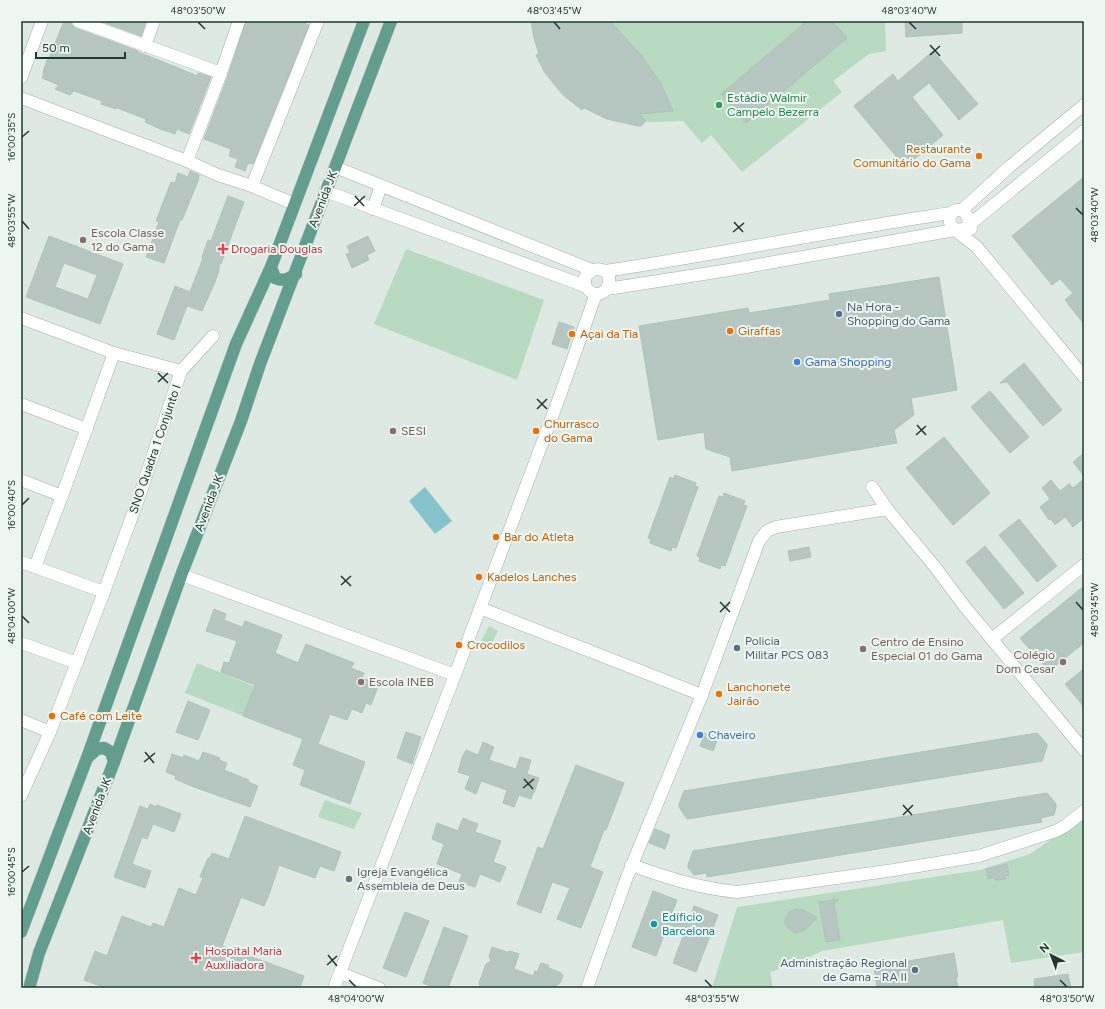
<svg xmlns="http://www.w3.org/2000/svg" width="1105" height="1009" viewBox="0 0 1105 1009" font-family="Figtree,sans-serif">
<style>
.green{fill:#b7dac0}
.water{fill:#86c3cd}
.building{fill:#b6c6c0;stroke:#b0c2bb;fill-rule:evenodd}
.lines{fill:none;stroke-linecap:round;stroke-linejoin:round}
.minor-casing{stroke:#a1b0ab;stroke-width:13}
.major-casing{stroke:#bcc3c1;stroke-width:13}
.minor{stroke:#fff;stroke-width:12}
.major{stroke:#639d8e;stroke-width:12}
.ticks{fill:none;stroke:#203831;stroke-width:1.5}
.leisure-dot{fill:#2e9e5b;stroke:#eef6f2;stroke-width:1.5}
.food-dot{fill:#e8710a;stroke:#eef6f2;stroke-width:1.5}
.education-dot{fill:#8d6e63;stroke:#eef6f2;stroke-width:1.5}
.health-dot{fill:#e0444e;stroke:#eef6f2;stroke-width:1.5}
.service-dot{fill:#5c6f8a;stroke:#eef6f2;stroke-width:1.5}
.shop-dot{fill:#3f7fe0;stroke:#eef6f2;stroke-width:1.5}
.worship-dot{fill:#6b7280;stroke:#eef6f2;stroke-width:1.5}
.culture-dot{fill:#0f9aa8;stroke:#eef6f2;stroke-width:1.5}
.labels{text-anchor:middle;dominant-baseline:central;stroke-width:4;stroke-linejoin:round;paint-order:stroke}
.leisure-label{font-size:12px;fill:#27864d;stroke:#eef6f2;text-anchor:start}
.food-label{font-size:12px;fill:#c56008;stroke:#eef6f2;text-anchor:start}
.street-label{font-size:12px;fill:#203831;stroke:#eef6f2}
.education-label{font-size:12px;fill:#785e54;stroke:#eef6f2;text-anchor:start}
.health-label{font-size:12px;fill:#be3a42;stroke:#eef6f2;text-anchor:start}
.service-label{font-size:12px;fill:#4e5e75;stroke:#eef6f2;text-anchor:start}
.shop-label{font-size:12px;fill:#366cbe;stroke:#eef6f2;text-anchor:start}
.worship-label{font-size:12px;fill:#5b616d;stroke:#eef6f2;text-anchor:start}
.culture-label{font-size:12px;fill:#0d838f;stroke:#eef6f2;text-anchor:start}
.neatline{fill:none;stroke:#203831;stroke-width:1.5}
.ticks-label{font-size:10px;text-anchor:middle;fill:#203831}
</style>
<rect width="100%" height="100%" fill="#dee9e4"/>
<!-- green -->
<g class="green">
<path d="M546,21h339l1,30 -17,3 -36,27 9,11 -100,80 -31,-37 -9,8 -19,-22 -33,1 -25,-7z"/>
<path d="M406,249l138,51 -27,80 -143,-56z"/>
<path d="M489,626l9,5 -10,20 -10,-4z"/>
<path d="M197,663l59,24 -12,29 -59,-23z"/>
<path d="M325,800l37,13 -8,16 -36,-12z"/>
<path d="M1084,817v135l-73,11 -8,-43 -181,31 -28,13 -24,8 3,16h-61l25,-81 243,-37 50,-16z"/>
</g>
<!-- water -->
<path class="water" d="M425,487l27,34 -17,13 -26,-33z"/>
<!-- building -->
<g class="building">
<path d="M64,21h7l1,4 3,3 63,23v1l38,15 21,9 1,-3 13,4 -22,57 -12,-5 -2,5 -15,-5 -15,-7 1,-3 -29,-11 -1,1 -15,-5 1,-3 -28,-10 -4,4 -15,-6 4,-4 -17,-7 2,-5 -1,-1 4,-12 1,1z"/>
<path d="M100,21h46l-5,15z"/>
<path d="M246,21h53l10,4 -56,139 -5,-1 -3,8 -10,-4 3,-8 -9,-3 2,-7 -27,-10 24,-63z"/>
<path d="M531,21h79l31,34 19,27 13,29 -34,3 7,7 -5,5h-3l-31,-7 -23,-11 -2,2 -19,-15 -18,-22 -9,-18 3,-1 -5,-16z"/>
<path d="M807,21h25l15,17 -101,85 -25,-29z"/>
<path d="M905,21h57v12l-56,4z"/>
<path d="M933,51l45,53 -19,16 -30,-37 -17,14 31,38 -38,32 -51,-61 39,-32 5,7z"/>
<path d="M190,171l9,4 -1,6 -16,39h-2l-16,43 -18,-6 13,-35 -3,-1 15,-39 4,1 3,-10 10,4z"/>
<path d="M1084,177v147l-19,-24 8,-7 -13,-14 -8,6 -40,-49z"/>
<path d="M228,196l16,6 -23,62h-2v6l-4,12 -13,29 -15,-5 -13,34 -17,-6 18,-48 15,6 13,-34 -1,-1 6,-17 3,1z"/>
<path d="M49,236l74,28 -23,60 -74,-27zM64,263l33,12 -9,24 -33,-12z"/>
<path d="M368,236l7,15 -8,4 2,5 -17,8 -6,-14 4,-1 -3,-7z"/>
<path d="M939,277l18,113 -46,8 3,17 -20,15 3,13 -165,28 -2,-14 -24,-8 -2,-17 -46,8 -19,-114 109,-18 1,5 81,-13 -1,-6z"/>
<path d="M559,322l15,5 -7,22 -15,-5z"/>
<path d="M1024,363l38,47 -19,16 -36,-44 -7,1z"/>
<path d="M990,391l39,46 -19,16 -39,-46z"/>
<path d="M944,437l46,56 -37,32 -47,-57z"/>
<path d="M1084,453v23l-11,-14z"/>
<path d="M675,475l21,8 -1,3 3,1 -22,61 -4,-1 -1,4 -21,-8 1,-4 -3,-1 22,-61 3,2z"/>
<path d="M1084,479v39l-11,9 -8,-10 -10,8 -4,-6 -2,1 -9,-13 10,-8 -8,-11 9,-8 9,11 9,-7 4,4z"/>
<path d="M724,493l21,8 -2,4 4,1 -22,60 -4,-1 -1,4 -21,-8 1,-4 -3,-1 22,-60 4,1z"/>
<path d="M1019,519l38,47 -20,16 -38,-47z"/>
<path d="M985,546l39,47 -20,16 -38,-47z"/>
<path d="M809,547l2,10 -21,4 -2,-10z"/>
<path d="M1084,586v57l-35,28 -29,-33z"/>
<path d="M214,609l12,5 -2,6 18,7 3,-6 37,14 -7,18 23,10 8,-19 48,19 -3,5 13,5 -2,5 17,6 -8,21 -5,-2 -4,10 -10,-4 -5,11 -17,-6 -12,30 47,18 -15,42 -50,-19 5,-15 -12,-5 10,-26 -60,-23 12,-31 -34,-13 3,-10 5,1 8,-22 -31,-10z"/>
<path d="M1084,669v38l-19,-23z"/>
<path d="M188,701l22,9 -12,30 -22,-8z"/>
<path d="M406,732l15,5 -9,27 -15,-6z"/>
<path d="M705,733l13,5 -5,13 -13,-5z"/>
<path d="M1037,733l10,11v3l-5,14 -355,58 -8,-12v-3l5,-13z"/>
<path d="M483,742l11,5 -5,13 27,9 4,-12 11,3 -4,14 12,4 -5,15h-1l-2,6 -12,-4 -5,12 -11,-4 4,-13 -26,-9 -5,13 -11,-5 5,-13 -12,-4 4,-14 4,-8 12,5z"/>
<path d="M203,752l17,6 -1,2 8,3 -3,7 25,10 -1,2 10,4 -8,21 -56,-20 -19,-8 1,-3 -10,-4 6,-18 11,4 1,-3 15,6z"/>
<path d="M576,765l48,18 -18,47h-2l-14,37 13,5 -22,56 -24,-9 13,-31 -18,-6 -11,31 -24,-9 21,-57 5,2z"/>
<path d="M1047,793l9,11v3l-2,8 -13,3 1,4 -335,55 -1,-4 -12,2 -6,-7v-3l5,-14z"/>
<path d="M150,804l6,3 1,-2 24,9 -7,18 -21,-8 -6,15 -5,-2 -10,27 19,7 -6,17 -31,-11 26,-71 8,3z"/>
<path d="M245,816l96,36 -7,19 -14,-5 -5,12 -36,-13 -9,27 -6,14 -23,-9 -19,49 82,30 -4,12h-194l-22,-8 11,-29 12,5 15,-40 29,11 2,-4 11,4 15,-39 17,7 7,-17 -3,-1 8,-19h2l2,-5 17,6z"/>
<path d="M463,818l15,6 -3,8 26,9 -8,21 13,5 -6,15 -20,-8 -5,13 -16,-5 3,-8 -25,-10 7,-20 -12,-5 5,-16 21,8z"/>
<path d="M655,829l15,6 -5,14 -16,-6z"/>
<path d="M1007,864l2,11 -4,1 1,3 -11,1 -1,-2 -6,1 -2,-10z"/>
<path d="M653,891l24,9 -6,16 17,7 6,-17 24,9 -22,57 -23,-9 12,-32 -17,-7 -12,32 -24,-9z"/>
<path d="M839,899l-5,4 6,37 -14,2 -7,-40z"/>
<path d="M796,909l8,1 13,8 -13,13 -9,2 -7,-5 -3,-5v-5l4,-6z"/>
<path d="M405,912l24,9 -23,56 -23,-9z"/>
<path d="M444,927l24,9 -20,52h-14l-11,-5z"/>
<path d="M492,947l15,5 3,-1 9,3 -5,15 19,7 2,-5 2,1 4,-9 7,2 1,3 12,5 2,3 -3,7 -3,2 -1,3h-75l-2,-5 7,-19 5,-3 -2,-5z"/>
<path d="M954,953l4,24h-2l2,11h-81l-3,-21z"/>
<path d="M1068,974l3,14h-36l-1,-9z"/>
</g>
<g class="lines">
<!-- minor casing -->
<g class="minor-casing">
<g id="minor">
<path d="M78,21l143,52"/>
<path d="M145,46l9,-25"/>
<path d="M21,78l21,-57"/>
<path d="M21,98l166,63 31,14 34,11 42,18"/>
<path d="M187,161l34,-88 18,-52"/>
<path d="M335,167l257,103c32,-7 13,43 -7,16v-9l7,-7"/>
<path d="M252,186l66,-165"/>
<path d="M325,191l260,95"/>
<path d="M373,209l8,-23"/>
<path d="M962,210l47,-43 75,-62"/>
<path d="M971,229l-2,-4 115,-94"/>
<path d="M605,271c115,-17 230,-41 346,-58l5,-3h6c5,4 7,8 7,15l-6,4 -8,1c-5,-6 -7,-9 -4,-17"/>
<path d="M607,289l122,-19 226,-40 22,17 107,130"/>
<path d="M21,318l93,35 67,18"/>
<path d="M21,404l66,25"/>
<path d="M21,480l41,16"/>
<path d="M872,487l15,22"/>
<path d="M21,562l83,30"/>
<path d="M35,567l27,-71 52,-143"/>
<path d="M182,575l273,100"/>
<path d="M480,608l222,87"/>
<path d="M992,639l92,-74"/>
<path d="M21,643l56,20"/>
<path d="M21,720l29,12"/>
<path d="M21,796l29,-64 54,-140 34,-92 43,-129 32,-35"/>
<path d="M631,865c37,13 67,23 106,27l157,-22 85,-14 77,-25 9,-5 19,-15"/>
<path d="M340,973l39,15"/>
<path d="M334,988l121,-313 103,-274 38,-107"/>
<path d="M587,988l40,-111 75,-182 57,-154 8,-10 9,-4 111,-18 48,58 30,40 119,143"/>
</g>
</g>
<!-- major casing -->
<g class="major-casing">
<g id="major">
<path d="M271,267l4,11c9,4 13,1 21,-4"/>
<path d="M87,758l10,-9 7,-1 7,4 3,10"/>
<path d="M21,932l66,-174 149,-414 35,-77 93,-246"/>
<path d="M30,985l9,-32 75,-191 68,-189 59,-152 19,-57 131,-343"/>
</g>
</g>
<!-- minor -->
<use href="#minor" class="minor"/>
<!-- major -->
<use href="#major" class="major"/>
</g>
<!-- ticks -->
<path class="ticks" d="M198,22l7,7M554,22l6,7M909,22l7,7M930,45l10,11M930,55l10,-9M22,137l7,-6M355,196l9,10M354,206l11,-10M1076,208l7,7M22,221l7,8M734,222l9,10M733,232l11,-9M158,373l10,10M158,382l10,-9M537,399l10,10M537,409l10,-10M917,425l9,10M916,435l10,-9M22,505l7,-7M341,576l10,10M341,585l10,-9M720,602l10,10M1076,602l7,8M720,612l10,-10M22,616l7,7M145,752l9,11M144,762l11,-9M524,779l9,10M523,788l11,-9M903,805l9,10M903,815l10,-10M22,872l7,-6M328,955l9,11M327,965l10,-9M349,980l7,7M705,980l7,7M1060,980l7,7"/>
<!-- markers -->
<circle class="leisure-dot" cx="719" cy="105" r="4"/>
<g class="food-dot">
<circle cx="979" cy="156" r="4"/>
<circle cx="730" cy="331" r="4"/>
<circle cx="572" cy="334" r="4"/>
<circle cx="536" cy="431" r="4"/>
<circle cx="496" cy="537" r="4"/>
<circle cx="479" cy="577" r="4"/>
<circle cx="459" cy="645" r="4"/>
<circle cx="719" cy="694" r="4"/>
<circle cx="52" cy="716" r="4"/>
</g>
<g class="education-dot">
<circle cx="83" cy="240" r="4"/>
<circle cx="393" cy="431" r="4"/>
<circle cx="863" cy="649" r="4"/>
<circle cx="1063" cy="662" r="4"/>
<circle cx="361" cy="682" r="4"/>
</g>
<g class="health-dot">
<path d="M221 243h4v4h4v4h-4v4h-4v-4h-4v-4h4z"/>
<path d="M194 952h4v4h4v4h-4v4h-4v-4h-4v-4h4z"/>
</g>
<g class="service-dot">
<circle cx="839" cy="314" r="4"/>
<circle cx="737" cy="648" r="4"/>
<circle cx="915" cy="970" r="4"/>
</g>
<g class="shop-dot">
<circle cx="797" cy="362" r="4"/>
<circle cx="700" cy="735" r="4"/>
</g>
<circle class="worship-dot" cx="349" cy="879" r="4"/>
<circle class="culture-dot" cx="654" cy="924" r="4"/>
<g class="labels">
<!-- leisure labels -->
<g class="leisure-label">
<text x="727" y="98">Estádio Walmir<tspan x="727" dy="14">Campelo Bezerra</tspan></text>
</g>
<!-- food labels -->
<g class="food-label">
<text x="971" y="149" text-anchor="end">Restaurante<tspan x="971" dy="14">Comunitário do Gama</tspan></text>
<text x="738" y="331">Giraffas</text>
<text x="580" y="334">Açai da Tia</text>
<text x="544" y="424">Churrasco<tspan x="544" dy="14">do Gama</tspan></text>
<text x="504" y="537">Bar do Atleta</text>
<text x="487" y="577">Kadelos Lanches</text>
<text x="467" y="645">Crocodilos</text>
<text x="727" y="687">Lanchonete<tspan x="727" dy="14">Jairão</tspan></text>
<text x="60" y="716">Café com Leite</text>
</g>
<!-- street labels -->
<g class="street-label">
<text transform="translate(323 199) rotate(-69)">Avenida JK</text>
<text transform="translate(155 449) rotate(-71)">SNO Quadra 1 Conjunto I</text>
<text transform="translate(209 503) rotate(-69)">Avenida JK</text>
<text transform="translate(97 806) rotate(-69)">Avenida JK</text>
</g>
<!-- education labels -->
<g class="education-label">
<text x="91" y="233">Escola Classe<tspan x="91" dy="14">12 do Gama</tspan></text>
<text x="401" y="431">SESI</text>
<text x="871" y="642">Centro de Ensino<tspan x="871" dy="14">Especial 01 do Gama</tspan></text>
<text x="1055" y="655" text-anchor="end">Colégio<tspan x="1055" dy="14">Dom Cesar</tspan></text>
<text x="369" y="682">Escola INEB</text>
</g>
<!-- health labels -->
<g class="health-label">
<text x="231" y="249">Drogaria Douglas</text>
<text x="205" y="951">Hospital Maria<tspan x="205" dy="14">Auxiliadora</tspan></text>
</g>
<!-- service labels -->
<g class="service-label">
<text x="847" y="307">Na Hora -<tspan x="847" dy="14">Shopping do Gama</tspan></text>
<text x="745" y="641">Policia<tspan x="745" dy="14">Militar PCS 083</tspan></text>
<text x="907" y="963" text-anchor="end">Administração Regional<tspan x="907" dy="14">de Gama - RA II</tspan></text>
</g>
<!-- shop labels -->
<g class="shop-label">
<text x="805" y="362">Gama Shopping</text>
<text x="708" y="735">Chaveiro</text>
</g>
<!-- worship labels -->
<g class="worship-label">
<text x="357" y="872">Igreja Evangélica<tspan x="357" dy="14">Assembleia de Deus</tspan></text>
</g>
<!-- culture labels -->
<g class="culture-label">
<text x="662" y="917">Edíficio<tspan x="662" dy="14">Barcelona</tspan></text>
</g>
</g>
<!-- border -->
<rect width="1105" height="1009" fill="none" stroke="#eef6f2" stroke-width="44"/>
<!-- north arrow -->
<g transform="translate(1051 955) rotate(318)" stroke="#eef6f2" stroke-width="3" paint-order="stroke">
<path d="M0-3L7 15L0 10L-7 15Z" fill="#203831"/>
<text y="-6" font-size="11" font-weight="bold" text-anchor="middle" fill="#203831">N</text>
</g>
<!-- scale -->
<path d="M36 52v6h89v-6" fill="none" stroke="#203831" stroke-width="2"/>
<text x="42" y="52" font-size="12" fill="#203831" stroke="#eef6f2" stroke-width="3" paint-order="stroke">50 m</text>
<rect x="22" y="22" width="1061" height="965" class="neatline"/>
<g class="ticks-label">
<text x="198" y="14">48°03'50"W</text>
<text x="554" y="14">48°03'45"W</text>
<text x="909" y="14">48°03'40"W</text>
<text transform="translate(11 137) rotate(-90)" y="4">16°00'35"S</text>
<text transform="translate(1094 215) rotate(-90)" y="4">48°03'40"W</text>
<text transform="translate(11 221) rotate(-90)" y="4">48°03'55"W</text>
<text transform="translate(11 505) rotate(-90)" y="4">16°00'40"S</text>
<text transform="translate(1094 610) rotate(-90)" y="4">48°03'45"W</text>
<text transform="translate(11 616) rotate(-90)" y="4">48°04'00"W</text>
<text transform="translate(11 872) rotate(-90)" y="4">16°00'45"S</text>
<text x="356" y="1002">48°04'00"W</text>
<text x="712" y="1002">48°03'55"W</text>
<text x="1067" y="1002">48°03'50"W</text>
</g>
</svg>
